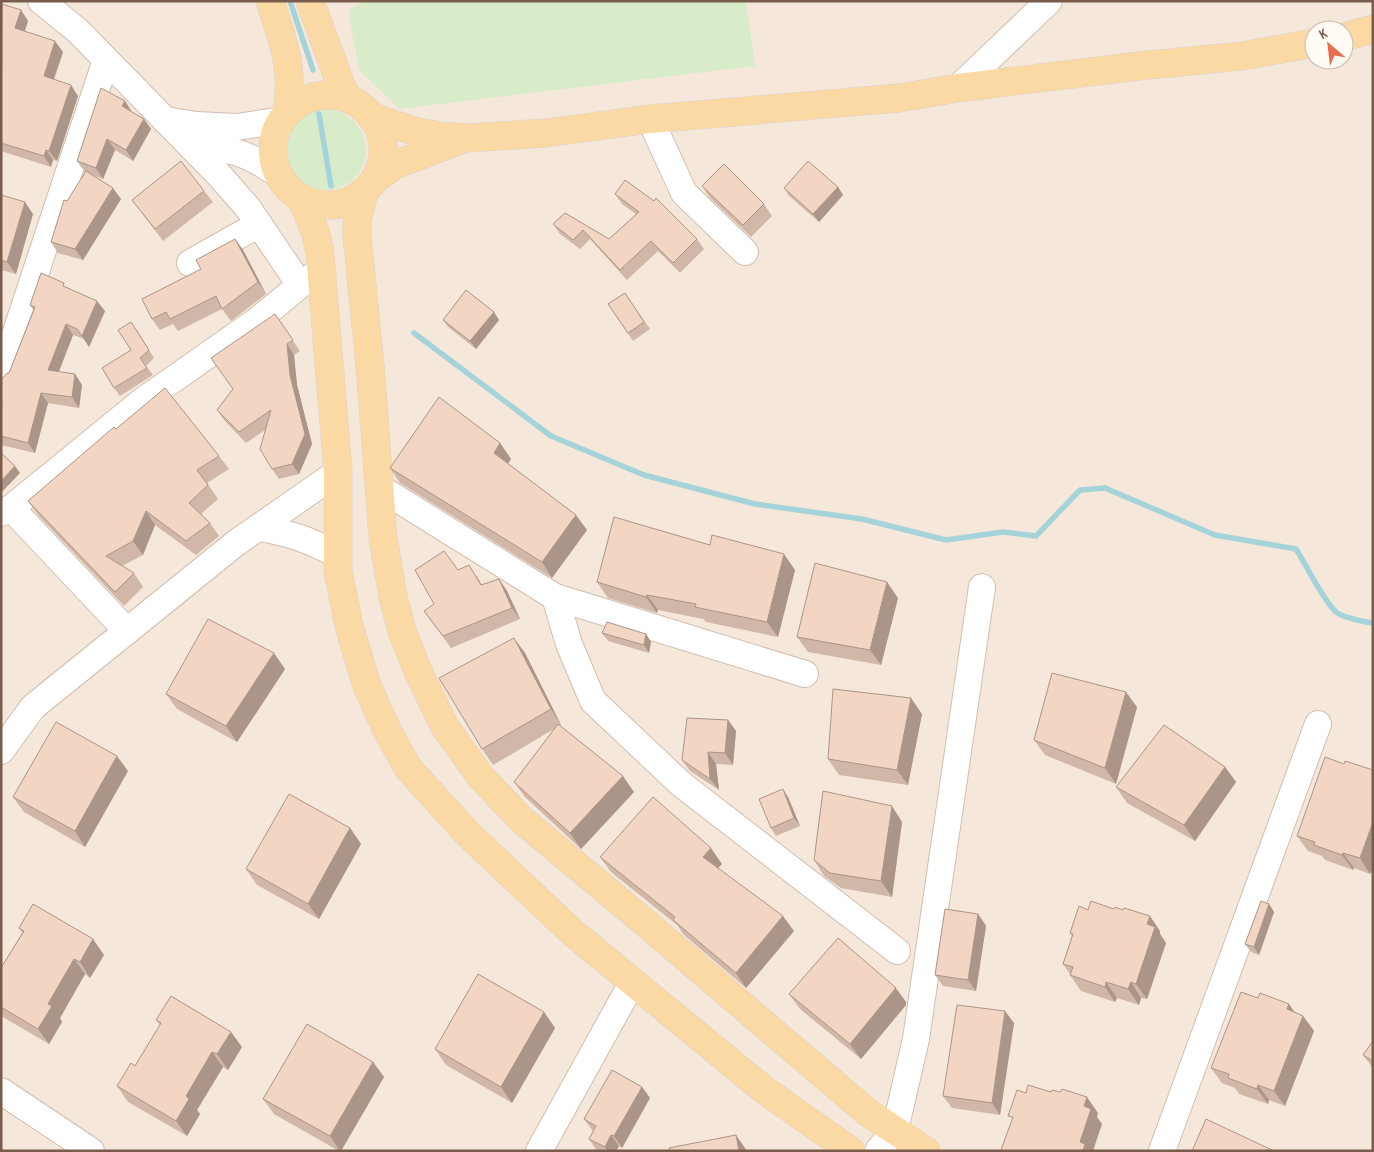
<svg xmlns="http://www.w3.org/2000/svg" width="1374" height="1152" viewBox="0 0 1374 1152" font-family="'Sofia Sans Condensed',sans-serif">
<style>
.residential{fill:#f5e8da;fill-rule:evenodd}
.green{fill:#d8ecc9}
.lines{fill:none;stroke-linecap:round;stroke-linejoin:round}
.stream{stroke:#a5d3da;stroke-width:5.5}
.minor-casing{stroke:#d1beb0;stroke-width:28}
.major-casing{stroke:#dad1cd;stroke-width:29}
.minor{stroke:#fff;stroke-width:26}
.major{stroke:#fbd9a5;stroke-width:28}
.wall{fill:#d1b7a8}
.shaded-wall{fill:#aa9588}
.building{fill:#f3d5c3;stroke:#aa9588}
</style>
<rect width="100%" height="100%" fill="#fdf6ec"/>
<!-- residential -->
<path class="residential" d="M1,1h1372v1150h-1372zM1314,30h30v30h-30z"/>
<!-- green -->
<g class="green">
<path d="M365,1h381l9,65 -356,43 -40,-39 -11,-60z"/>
<circle cx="326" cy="150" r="40"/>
</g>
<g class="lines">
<!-- stream -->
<g class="stream">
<path d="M290,1l23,69"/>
<path d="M319,114l12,72"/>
<path d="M414,333l137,103 93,39 111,29 107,15 84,21 57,-8 33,4 44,-46 25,-2 110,47 81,14c11,17 26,50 40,63 6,5 28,10 37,11"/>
</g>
<!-- minor casing -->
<g class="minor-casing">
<g id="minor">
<path d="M41,1l37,30 142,145 28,32 52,77"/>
<path d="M958,88l91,-87"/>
<path d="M650,119l34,74 61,59"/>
<path d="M165,120l31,5 41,2 45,-7"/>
<path d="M195,150c11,0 24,-1 35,1 18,3 34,14 49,24"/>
<path d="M190,263l69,-39"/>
<path d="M1,377l105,-317"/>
<path d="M380,488l175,109 250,77"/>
<path d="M11,508l116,123"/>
<path d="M1,513l10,-5 130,-106 117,-82 42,-35 21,-15"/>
<path d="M258,528c33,5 51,12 80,27"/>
<path d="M555,597l14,47 24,57 88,83 216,167"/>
<path d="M1,751l32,-44 203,-164 102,-71"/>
<path d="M1,1091l90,60"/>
<path d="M539,1151l93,-168"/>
<path d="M878,1151l17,-21 21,-91 66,-452"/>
<path d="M1162,1151l156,-427"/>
</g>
</g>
<!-- major casing -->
<g class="major-casing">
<g id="major">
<path d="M270,1c14,43 24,67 17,113"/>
<path d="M310,1l32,87 6,11"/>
<path d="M1344,37l29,-8"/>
<circle cx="328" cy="150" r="55"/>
<path d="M372,117l42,14 26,5 26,2 80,-5 104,-14 249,-21 59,-10 181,-22 103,-10 72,-13"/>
<path d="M375,179l20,-14 65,-25"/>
<path d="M364,192l-7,27v16l14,142 12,161 10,59 9,34 15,38 28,58 36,50 41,43 120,100 225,192 59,39"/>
<path d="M302,199l14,35 4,19 18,219v99l11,55 18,60 20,44 21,38 60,66 104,98 191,157 88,62"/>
</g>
</g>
<!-- minor -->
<use href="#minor" class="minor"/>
<!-- major -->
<use href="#major" class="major"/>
</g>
<!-- wall -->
<g class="wall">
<path d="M1,6l20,4 7,11 -3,10 38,21 -9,28 24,16 -21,65 -4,-1 -2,7 -50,-16z"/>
<path d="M132,112l12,7 7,10 -18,32 -18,-11 -12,29 -11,-4 29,24 -38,61 -25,-7 -7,-11 34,-70 -8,-11z"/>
<path d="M702,186l62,18 8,12 -21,21 -41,-39z"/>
<path d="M838,187l5,8 -24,27 -30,-26 -5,-8z"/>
<path d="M204,191l9,11 -50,39 -31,-41z"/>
<path d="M615,194l82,45 7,10 -24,24 -22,-22 -31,29 -37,-41 -10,10 -20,-15 -7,-10 12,-11 44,26 27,-25 -14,-10z"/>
<path d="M1,195l32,19 -17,60 -15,-4z"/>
<path d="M235,239l8,11 23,44 -35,27 -9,-12 -44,22 -5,-7 -13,6 -8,-11 49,-50z"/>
<path d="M67,287l38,24 -16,36 -5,-8 -11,-4 -14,37 23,13 -3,23 -31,-5 -13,50 -34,-8v-66l8,-6 24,-63 -3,-5z"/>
<path d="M625,293l25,36 -17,12 -25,-37z"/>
<path d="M275,314l25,37 -6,4 3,30 15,59 -13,30 -20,5 -7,-10 -7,-39 -19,13 -22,-23 -7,-10 16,-21z"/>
<path d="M443,320h56l-23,29 -28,-22z"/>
<path d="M137,330l17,28 -8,8 7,9 -33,21 -6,-8 17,-38z"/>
<path d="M116,429l103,27 10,13 -22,14 11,16 -17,15 9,9 9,13 -23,19 -41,-30 -12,30 -21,11 12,7 9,14 -19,19 -86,-91 -10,-14z"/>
<path d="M500,443l11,16 -3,5 79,66 -35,48 -152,-95 -10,-15z"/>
<path d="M458,570l19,6 5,9 17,-6 8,12 13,28 -69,29 -27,-37 10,-7z"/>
<path d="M795,570l-17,67 -72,-15 -3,-3 -45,-9 -1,3 -49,-15 -11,-16z"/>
<path d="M898,598l-17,67 -73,-13 -11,-15z"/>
<path d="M602,633l44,1 5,8 -2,11 -41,-12z"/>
<path d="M525,653l36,72h-1l74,67 -53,57 -56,-52 -11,-15 40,-53 -61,36 -11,-16z"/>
<path d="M285,669l-48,73 -60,-33 -11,-15z"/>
<path d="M1137,707l-21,77 -71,-29 -11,-15z"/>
<path d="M922,714l-14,71 -69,-10 -11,-16z"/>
<path d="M728,720l8,11 -3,34 -17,-1 3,26 -29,-19 -8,-11z"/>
<path d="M1344,764l29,6v97l-3,7 -16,-6 -1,2 -28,-10 -3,-4 -14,-5 -11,-15z"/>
<path d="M1225,767l11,15 -41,59 -68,-38 -11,-16z"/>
<path d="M128,771l-43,76 -61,-35 -11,-15z"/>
<path d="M788,797l12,29 -24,10 -5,-8z"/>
<path d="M902,822l-10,75 -51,-9 -17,-12 -10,-16z"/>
<path d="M350,828l11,16 -42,75 -62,-34 -11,-16z"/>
<path d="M600,857l122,7 -4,4 76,63 -48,57 -62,-53 -7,-10 -66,-53z"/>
<path d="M1269,904l5,8 -15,43 -8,-3 -6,-8z"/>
<path d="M978,914l8,12 -10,65 -33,-5 -8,-11z"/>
<path d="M19,928l85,27 -14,23 -5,-4 -25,44 2,4 -13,22 -48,-28v-48l21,-35z"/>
<path d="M1160,931v3l6,9 -19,56 -6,-1 -2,7 -22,-7 -2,4 -34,-11 -11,-16v-1l-7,-10 9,-28 -2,-3z"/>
<path d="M895,987l11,15v3l-45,54 -61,-50 -11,-15z"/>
<path d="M1258,998l31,6 5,8 9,4 11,15 -29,75 -16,-6 -1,4 -29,-10 -4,-6 -13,-5 -11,-15z"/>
<path d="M544,1012l11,16 -43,75 -66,-38 -11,-16z"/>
<path d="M156,1020l86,27 -14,23 -5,-3 -26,43 3,4 -13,22 -59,-34 -11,-16 18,-20 25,-41z"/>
<path d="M1014,1023l-14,92 -48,-7 -9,-12z"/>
<path d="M1373,1041v27l-10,-13z"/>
<path d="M373,1062l11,15 -43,74h-2l-65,-37 -11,-15z"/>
<path d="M642,1087l8,11 -28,50 -3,-2 -3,5h-19l-8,-12 4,-8 -9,-12z"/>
</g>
<!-- shaded-wall -->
<g class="shaded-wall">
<path d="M21,10l7,11 -6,18 -7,-11z"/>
<path d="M55,41l8,11 -12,35 -7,-11z"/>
<path d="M71,85l7,11 -21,65 -8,-10z"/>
<path d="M125,101l7,11 -10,-6z"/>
<path d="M144,119l7,10 -18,32 -7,-11z"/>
<path d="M107,139l8,11 -12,29 -7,-11z"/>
<path d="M46,150l7,10 -2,7 -7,-11z"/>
<path d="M838,187l5,8 -24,27 -6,-8z"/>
<path d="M113,188l8,11 -38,61 -8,-11z"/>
<path d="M25,202l8,12 -17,60 -9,-12z"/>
<path d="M235,239l8,11 23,44 -8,-12z"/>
<path d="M97,301l8,10 -16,36 -7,-11z"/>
<path d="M494,312l5,8 -23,29 -6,-8z"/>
<path d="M66,324l7,11 -18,46 -7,-11z"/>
<path d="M287,344l7,11 3,30 15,59 -13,30 -7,-10 -2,-89z"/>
<path d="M75,374l7,11 -3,23 -7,-11z"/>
<path d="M41,393l7,10 -13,50 -7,-10z"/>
<path d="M500,443l11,16 -7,10 -10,-16z"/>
<path d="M15,466l5,7 -19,20v-12z"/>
<path d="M146,511l9,14 -12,30 -10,-14z"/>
<path d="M576,515l11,15 -35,48 -10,-16z"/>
<path d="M784,554l11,16 -17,67 -11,-15z"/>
<path d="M499,579l8,12 13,28 -8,-11z"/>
<path d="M887,582l11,16 -17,67 -11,-15z"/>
<path d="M647,595l11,15 -1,3 -11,-16z"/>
<path d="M646,634l5,8 -2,11 -5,-8z"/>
<path d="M514,638l11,15 36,72 -10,-16z"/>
<path d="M274,653l11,16 -48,73 -11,-16z"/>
<path d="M1126,692l11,15 -21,77 -11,-16z"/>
<path d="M911,698l11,16 -14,71 -11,-15z"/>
<path d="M728,720l8,11 -3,34 -8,-12z"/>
<path d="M708,752l8,12 3,26 -9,-11z"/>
<path d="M117,756l11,15 -43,76 -10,-16z"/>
<path d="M1225,767l11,15 -41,59 -11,-16z"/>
<path d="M623,776l11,16 -53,57 -11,-16z"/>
<path d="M783,789l5,8 12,29 -6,-8z"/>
<path d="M892,806l10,16 -10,75 -11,-16z"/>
<path d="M1373,822v45l-3,7 -10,-16z"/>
<path d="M350,828l11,16 -42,75 -11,-15z"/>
<path d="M711,848l11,16 -8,8 -11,-15z"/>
<path d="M1343,853l11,15 -1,2 -11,-15z"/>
<path d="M1269,904l5,8 -15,43 -5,-8z"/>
<path d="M978,914l8,12 -10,65 -8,-11z"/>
<path d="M783,916l11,15 -48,57 -10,-15z"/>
<path d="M1150,916l10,15v3l6,9 -19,56 -11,-15 11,-60z"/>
<path d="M93,939l11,16 -14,23 -10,-16z"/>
<path d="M74,959l11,15 -25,44 2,4 -13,22 -11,-15 10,-25z"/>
<path d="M1106,982l11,16 -2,4 -10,-15z"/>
<path d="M1131,982l10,16 -2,7 -11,-16z"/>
<path d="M895,987l11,15v3l-45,54 -11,-15z"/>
<path d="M1289,1004l11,16 -13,-11z"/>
<path d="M1005,1011l9,12 -14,92 -8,-12z"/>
<path d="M544,1012l11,16 -43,75 -11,-16z"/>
<path d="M1303,1016l11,15 -29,75 -11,-15z"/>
<path d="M231,1032l11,15 -14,23 -11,-16z"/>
<path d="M212,1052l11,15 -26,43 3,4 -13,22 -11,-15 10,-25z"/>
<path d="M373,1062l11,15 -43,74h-1l-10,-15z"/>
<path d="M1258,1085l11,15 -1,4 -11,-15z"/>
<path d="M642,1087l8,11 -28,50 -8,-12z"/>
<path d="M1087,1097l11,16 -1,4 5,7 -9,27h-10l-3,-9 4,-36z"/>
<path d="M611,1135l8,11 -3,5h-8l-3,-4z"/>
<path d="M736,1135l11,16h-8z"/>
</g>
<!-- building -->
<g class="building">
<path d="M2,4l19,6 -6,18 40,13 -11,35 27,9 -22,66 -3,-1 -2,6 -43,-13z"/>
<path d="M101,88l24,13 -3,5 22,13 -18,31 -19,-11 -11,29 -19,-7z"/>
<path d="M181,161l23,30 -49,38 -23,-29z"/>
<path d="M808,161l30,26 -25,27 -29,-26z"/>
<path d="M724,164l40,40 -21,21 -41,-39z"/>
<path d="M86,171l27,17 -38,61 -24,-7 13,-42 3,1z"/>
<path d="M625,180l29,21 2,-3 41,41 -24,24 -22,-22 -31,29 -37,-40 -10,10 -20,-16 12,-11 44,26 30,-27 -24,-18z"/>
<path d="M1,195l24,7 -18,60 -6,-2z"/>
<path d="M235,239l23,43 -36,27 -6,-13 -46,23 -4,-7 -14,7 -10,-20 59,-30 -5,-9z"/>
<path d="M41,273l23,10 -1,3 34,15 -15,35 -5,-7 -11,-5 -18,46 27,4 -3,23 -31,-4 -13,50 -27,-7v-30l1,-3h-1v-24l2,-1 4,-5h2l26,-66 -5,-2z"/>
<path d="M466,290l28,22 -24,29 -27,-21z"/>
<path d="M625,293l19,29 -16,11 -20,-29z"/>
<path d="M275,314l18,26 -6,4 3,31 15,59 -13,30 -20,5 -12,-20 11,-39 -32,22 -22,-22 16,-21 -22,-31z"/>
<path d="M131,322l18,28 -9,8 7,10 -33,20 -12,-20 29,-18 -13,-20z"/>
<path d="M165,388l54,68 -22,14 11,15 -19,18 21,20 -24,18 -40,-30 -13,30 -27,15 28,17 -19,19 -87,-91 86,-74 2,2z"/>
<path d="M439,397l61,46 -6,10 82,62 -34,47 -152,-94z"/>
<path d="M1,453l14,13 -14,15z"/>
<path d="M614,517l96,28 2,-10 72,19 -17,68 -72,-15 1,-3 -49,-9 -1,2 -49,-15z"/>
<path d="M444,551l14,19 11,-5 12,20 18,-6 13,29 -69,28 -19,-25 10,-7 -19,-34z"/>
<path d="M815,563l72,19 -17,68 -73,-13z"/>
<path d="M208,619l66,34 -48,73 -60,-32z"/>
<path d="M607,622l39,12 -2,11 -42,-12z"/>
<path d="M514,638l37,71 -69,40 -43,-71z"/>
<path d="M1052,673l74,19 -21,76 -71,-28z"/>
<path d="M833,689l78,9 -14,72 -69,-11z"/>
<path d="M687,718l41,2 -3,33 -17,-1 2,27 -28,-19z"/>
<path d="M56,722l61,34 -42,75 -62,-34z"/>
<path d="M558,724l65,52 -53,57 -56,-51z"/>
<path d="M1164,725l61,42 -41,58 -68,-38z"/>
<path d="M1325,757l19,7 1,-3 28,9 -1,4h1v48l-13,36 -17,-5 -1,2 -28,-10 1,-3 -18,-6z"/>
<path d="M783,789l11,29 -23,10 -12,-29z"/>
<path d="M823,791l69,15 -11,75 -51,-8 -16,-13z"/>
<path d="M289,794l61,34 -42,76 -62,-35z"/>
<path d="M653,797l58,51 -8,9 80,59 -47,57 -63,-53 2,-3 -75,-60z"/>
<path d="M1091,901l23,8 1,-2 8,3 1,-2 26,8 -3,8 8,3 -19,57 -5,-2 -3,7 -22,-7 -1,5 -35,-12 3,-8 -10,-3 10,-30 -3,-1 9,-27 9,4z"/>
<path d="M1261,901l8,3 -15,43 -9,-3z"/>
<path d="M33,904l60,35 -13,23 -6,-3 -26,45 4,2 -14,23 -37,-22v-39l23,-37 -5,-3z"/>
<path d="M945,909l33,5 -10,66 -33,-5z"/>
<path d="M838,938l57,49v2l-45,55 -61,-50z"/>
<path d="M478,974l66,38 -43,75 -66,-38z"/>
<path d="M1241,992l17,6 2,-5 29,11 -2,5 16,7 -29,75 -16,-6 -1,4 -29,-11 1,-4 -18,-6z"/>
<path d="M171,996l60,36 -14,22 -5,-2 -26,44 3,3 -13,22 -59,-35 14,-23 4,3 26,-43 -5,-3z"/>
<path d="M957,1005l48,6 -13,92 -49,-7z"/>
<path d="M307,1024l66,38 -43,74 -67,-37z"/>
<path d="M1373,1041v20l-10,-6z"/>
<path d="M612,1070l30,17 -28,49 -3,-1 -6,12 -16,-8 7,-13 -12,-7z"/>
<path d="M1028,1085l23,7 1,-2 8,2 2,-3 25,8 -3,9 7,3 -11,33 5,2 -2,7h-79l-3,-1 12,-33 -5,-1 9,-26 9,3z"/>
<path d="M1206,1119l68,32h-82z"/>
<path d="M736,1135l3,16h-69l-1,-3z"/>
</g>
<!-- border -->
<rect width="1374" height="1152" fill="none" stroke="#7a5c4d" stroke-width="5"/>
<!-- north arrow -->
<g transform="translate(1329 45) rotate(332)"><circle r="24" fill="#fffaf3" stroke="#cabbb1"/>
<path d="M0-4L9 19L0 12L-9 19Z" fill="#e76f51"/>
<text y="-8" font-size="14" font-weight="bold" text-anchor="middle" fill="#7a5c4d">K</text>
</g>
</svg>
